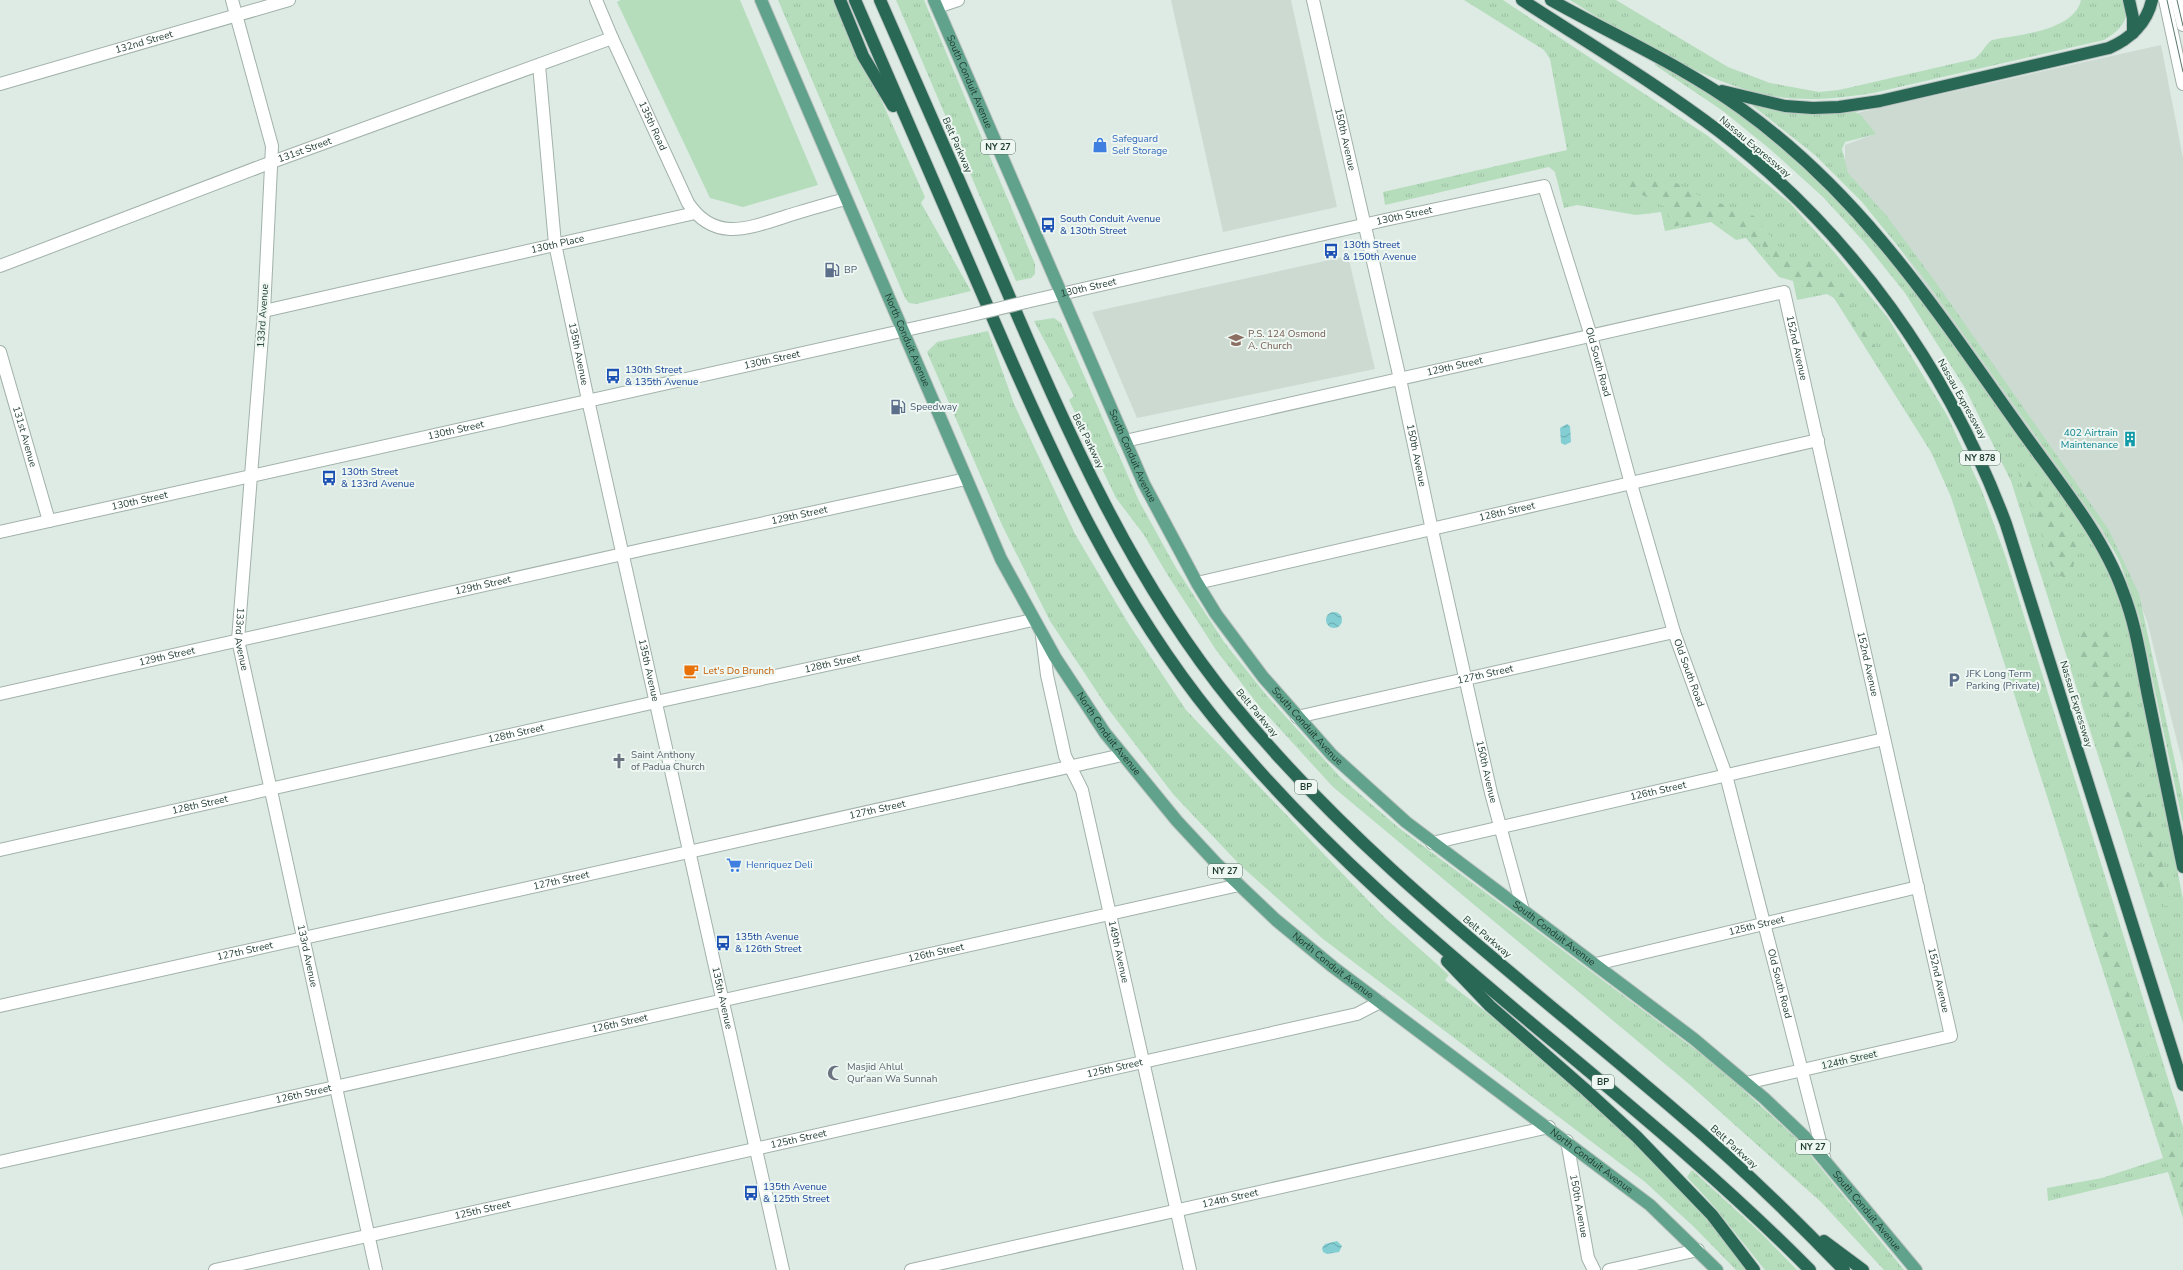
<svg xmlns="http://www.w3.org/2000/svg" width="2183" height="1270" viewBox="0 0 2183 1270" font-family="'Nunito Sans',sans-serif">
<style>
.built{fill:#ccdad2}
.grass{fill:url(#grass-tufts)}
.forest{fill:url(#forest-firs)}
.pitch{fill:#b5ddbc}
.water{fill:url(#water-waves)}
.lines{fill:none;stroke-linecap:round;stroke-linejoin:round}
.minor-casing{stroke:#a1b2aa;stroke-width:14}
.tertiary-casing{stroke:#a1b2aa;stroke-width:14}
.primary-casing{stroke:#bcc4c1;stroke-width:14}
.motorway-casing{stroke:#bcc4c1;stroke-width:14}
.minor{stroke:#fff;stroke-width:12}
.tertiary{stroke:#fff;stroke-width:12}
.primary{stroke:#60a28b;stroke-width:12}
.motorway{stroke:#296855;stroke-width:12}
.tram{stroke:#58776c;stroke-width:1}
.tertiary-bridge-casing{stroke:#a1b2aa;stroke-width:14;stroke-linecap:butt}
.tertiary-bridge{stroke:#fff;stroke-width:12}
.labels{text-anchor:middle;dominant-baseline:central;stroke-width:4;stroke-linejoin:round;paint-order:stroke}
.shield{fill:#eef7f2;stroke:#5c736a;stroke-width:1}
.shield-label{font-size:9px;font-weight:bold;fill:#1e3b30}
.street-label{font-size:10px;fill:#1e3b30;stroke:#eef7f2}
.shop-label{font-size:10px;fill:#366cbe;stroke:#eef7f2;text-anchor:start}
.transit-label{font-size:10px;fill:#164399;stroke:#eef7f2;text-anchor:start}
.service-label{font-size:10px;fill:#4e5e75;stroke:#eef7f2;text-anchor:start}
.education-label{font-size:10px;fill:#785e54;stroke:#eef7f2;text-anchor:start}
.culture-label{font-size:10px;fill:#0d838f;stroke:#eef7f2;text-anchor:end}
.food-label{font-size:10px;fill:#c56008;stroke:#eef7f2;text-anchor:start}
.worship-label{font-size:10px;fill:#5b616d;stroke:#eef7f2;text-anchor:start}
</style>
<defs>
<pattern id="grass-tufts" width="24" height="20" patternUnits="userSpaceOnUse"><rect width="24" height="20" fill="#b5ddbc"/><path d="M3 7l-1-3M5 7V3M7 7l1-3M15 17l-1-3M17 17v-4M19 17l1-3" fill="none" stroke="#9bbfa2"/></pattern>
<pattern id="forest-firs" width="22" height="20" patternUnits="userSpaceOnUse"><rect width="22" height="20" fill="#b5ddbc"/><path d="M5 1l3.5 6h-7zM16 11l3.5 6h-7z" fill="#9bbfa2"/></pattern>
<pattern id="water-waves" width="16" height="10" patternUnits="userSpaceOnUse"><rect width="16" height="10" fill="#82ced3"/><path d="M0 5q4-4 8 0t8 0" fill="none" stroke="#6aa8ac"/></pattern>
</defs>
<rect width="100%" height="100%" fill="#deeae4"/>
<!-- built -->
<g class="built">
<path d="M1171,0h120l46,207 -114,25z"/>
<path d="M2161,45l22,113v607l-36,-144 -20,-52 -282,-398v-26l27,-10 -15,-22z"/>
<path d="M1348,256l27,113 -238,49 -45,-106z"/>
</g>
<!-- grass -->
<g class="grass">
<path d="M778,0h58l89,197 -4,6 50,88 -55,13 -7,-1 -4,-5z"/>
<path d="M896,0h28l111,264v10l-4,4 -15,3z"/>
<path d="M1464,0h39l205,136 82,67 45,50 53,65 59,97 35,76 24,67 177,569v91l-15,-46 -120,29 -1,-13 55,-10 61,-20 -212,-661 -20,-45 -97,-154 -7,-4 -30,6 -4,-19 -14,-4 -33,-39 -10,2 -25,-18 -46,9 -4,-19 -25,3 -59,-10 -13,3 -9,-36 -6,-5 -164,38 -2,-13 184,-42 -17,-91 -6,-9z"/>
<path d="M1570,0h46l112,67 42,16 49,9 20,-2 135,-31c8,-5 10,-13 18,-19 26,-5 82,-9 89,-40h42c10,19 -4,31 -19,40l-231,53c-32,5 -67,9 -100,3 -69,-13 -144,-59 -203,-96z"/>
<path d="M1656,61l71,41 104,86 83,97 179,253 23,43 13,45 54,273v124l-172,-542 -46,-93 -60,-95 -40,-50 -42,-46 -52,-47 -48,-39 -68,-46z"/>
<path d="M1748,102l52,12h33l22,-2 6,3 15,19 -31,8 -3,7 6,24 38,42 51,69 172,246 30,64 44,205v25l-43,-204 -20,-58 -18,-33 -179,-252 -61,-75 -47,-47z"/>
<path d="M1054,318l7,5 78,178 37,67 48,74 43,54 73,81 59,51 316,236 83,76 106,130h-20l-63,-68 -132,-118 -356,-297 -74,-81 -43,-56 -49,-76 -23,-39 -28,-37 -47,-98 5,-4 -40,-75z"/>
<path d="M988,331l26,73 61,130 53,89 58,87 198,207 65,58 -4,5 87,68 131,122 46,50 39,50h-12l-42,-43 -49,-45 -322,-243 -83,-74 -67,-71 -64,-84 -59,-89 -48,-96 -75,-173 10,-10z"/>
<path d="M1692,1170l69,63 36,37h-32l-53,-66 -25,-27z"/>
</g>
<!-- forest -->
<g class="forest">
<path d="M1633,176l38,4 27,15 56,21 26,32 5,11 6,3 8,1 10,-3 12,3 51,73 4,20 -50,-69 -20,3 -9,-10 -12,-5 -29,-37 -22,-7 -24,-14 -37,10 -4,-3 -2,-16 -20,-11 -22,-9z"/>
<path d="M2018,471l16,2 43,61 -1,20 -6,28 -15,-10 -4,-6 -6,-16 -7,-32 -13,-24z"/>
<path d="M2083,628h6l4,4 12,-3 5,2c6,11 -2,20 1,32 2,11 14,15 17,25 5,12 -1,23 1,36 3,17 16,32 8,50l-6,1 -17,-23 -3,-24 -6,-23 -18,-24 -1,-12 -9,-14 -1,-11z"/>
<path d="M2123,791l13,3 11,-2 4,6v22l10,20 2,34 8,29 -2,3h-4l-14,-17 -11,-48 -18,-36 -2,-11z"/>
<path d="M2097,924l7,4 12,24 36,119 31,82v56l-91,-284z"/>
</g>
<!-- pitch -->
<path class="pitch" d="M621,0h119l78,185 -75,22 -33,-9 -93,-196z"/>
<!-- water -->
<g class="water">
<path d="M1567,424l3,2 1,16 -6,3 -4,-2 -1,-15z"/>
<circle cx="1334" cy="620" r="8"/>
<path d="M1337,1241l5,5 -3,6 -12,2 -4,-2 -1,-4 3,-4z"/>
</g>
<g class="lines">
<!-- minor casing -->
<g class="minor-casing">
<g id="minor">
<path id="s1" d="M232,0l40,146 -8,165 -26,329 138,630"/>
<path id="s2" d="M596,0l16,38 76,165c27,40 61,25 99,13 20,-6 39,-12 59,-17"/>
<path id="s3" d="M1313,0l87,379 32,151 59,263 32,117"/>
<path d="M937,7l21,-7"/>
<path id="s4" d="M539,65l16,179 33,156 195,870"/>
<path id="s5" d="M0,84l289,-84"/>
<path id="s6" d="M0,266l272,-104 340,-124"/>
<path id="s7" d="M1061,294l324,-74 159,-34 47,150 40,148 43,148 52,143 99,386"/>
<path id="s8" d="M264,311l431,-98"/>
<path id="s9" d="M0,352l49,169"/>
<path id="s10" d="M1125,441l659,-149 167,744 -205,47"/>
<path id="s11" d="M1197,583l621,-143"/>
<path id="s12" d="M1042,636l5,39 18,81 17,34 108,480"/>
<path id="s13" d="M0,694l645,-145 321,-70"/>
<path id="s14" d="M1297,717l377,-85"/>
<path id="s15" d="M1432,843l452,-104"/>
<path id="s16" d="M0,850l656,-148 377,-82"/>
<path id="s17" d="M1596,964l322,-77"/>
<path id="s18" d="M0,1006l1122,-251"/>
<path id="s19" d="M1567,1141l21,117 6,12"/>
<path id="s20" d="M0,1162l1239,-277"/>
<path id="s21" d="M215,1270l1142,-256 23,-12"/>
<path id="s22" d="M911,1270l638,-143"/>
<path d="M1609,1270l89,-20"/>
</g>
</g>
<!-- tertiary casing -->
<g class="tertiary-casing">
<g id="tertiary">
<path d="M2165,0l18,84"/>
<path d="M2177,0l6,25"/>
<path d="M1026,302l35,-8"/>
<path id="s23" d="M0,532l964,-215"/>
</g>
</g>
<!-- primary casing -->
<g class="primary-casing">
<g id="primary">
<path id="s24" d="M761,0l240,559 54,98 50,76 72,88 39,42 60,57 57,47 317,238 67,65"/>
<path id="s25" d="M934,0l210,484 53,99 19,31 47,63 69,78 74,67 288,217 70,59 41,39 111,133"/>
</g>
</g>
<!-- motorway casing -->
<g class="motorway-casing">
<g id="motorway">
<path d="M840,0l23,56 30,50"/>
<path d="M855,0c46,107 92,214 139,321 60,139 124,279 220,397 171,212 406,359 596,552"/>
<path d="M880,0c42,95 83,189 124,284 63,147 128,297 230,421 128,157 292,277 444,408 58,49 113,102 166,157"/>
<path d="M1522,0c66,43 135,84 198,132 132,101 228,237 286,392l177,561"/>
<path d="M1551,0c64,36 132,66 191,109 118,85 191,196 273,312 36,52 87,111 108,171 13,33 18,69 25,104 12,57 23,114 35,171"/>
<path d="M2129,0l4,18v15"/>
<path d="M1722,91l63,15 28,2 26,-1 41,-6 229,-53c21,-9 38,-25 43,-48"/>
<path d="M1447,961l43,45 96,84 51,47 75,78 42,55"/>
<path d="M1824,1241l39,29"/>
</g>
</g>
<!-- minor -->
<use href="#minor" class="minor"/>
<!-- tertiary -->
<use href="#tertiary" class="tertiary"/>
<!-- primary -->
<use href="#primary" class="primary"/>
<!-- motorway -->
<use href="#motorway" class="motorway"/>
<!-- tram -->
<g class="tram">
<path d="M2167,0l16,72"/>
<path d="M2177,0l6,26"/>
</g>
<!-- tertiary-bridge casing -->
<g class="tertiary-bridge-casing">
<path id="tertiary-bridge" d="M964,317l62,-15"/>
</g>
<!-- tertiary-bridge -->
<use href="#tertiary-bridge" class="tertiary-bridge"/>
</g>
<!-- icons -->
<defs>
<g id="shop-bare" transform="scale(1.2)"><path d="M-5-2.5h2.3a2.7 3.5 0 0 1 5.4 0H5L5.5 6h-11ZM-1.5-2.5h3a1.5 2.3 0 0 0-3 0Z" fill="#3f7fe0" stroke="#eef7f2" stroke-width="2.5" paint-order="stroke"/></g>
<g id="bus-bare" transform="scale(1.2)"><path d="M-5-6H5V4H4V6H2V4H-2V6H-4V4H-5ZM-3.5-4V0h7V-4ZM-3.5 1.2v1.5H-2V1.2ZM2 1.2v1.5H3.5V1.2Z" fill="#1a4fb4" stroke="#eef7f2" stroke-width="2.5" paint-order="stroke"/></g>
<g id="fuel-bare" transform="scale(1.2)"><path d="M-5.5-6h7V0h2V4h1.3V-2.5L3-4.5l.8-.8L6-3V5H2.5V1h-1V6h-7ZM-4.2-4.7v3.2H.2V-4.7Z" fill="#5c6f8a" stroke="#eef7f2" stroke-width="2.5" paint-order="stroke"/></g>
<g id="school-bare" transform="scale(1.2)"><path d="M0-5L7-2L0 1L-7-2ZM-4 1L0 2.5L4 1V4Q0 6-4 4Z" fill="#8d6e63" stroke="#eef7f2" stroke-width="2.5" paint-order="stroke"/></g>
<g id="building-bare" transform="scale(1.2)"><path d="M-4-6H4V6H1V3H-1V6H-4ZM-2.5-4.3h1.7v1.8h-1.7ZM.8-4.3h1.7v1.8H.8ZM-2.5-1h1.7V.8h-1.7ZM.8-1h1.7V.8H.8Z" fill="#0f9aa8" stroke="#eef7f2" stroke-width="2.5" paint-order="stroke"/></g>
<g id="cafe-bare" transform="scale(1.2)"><path d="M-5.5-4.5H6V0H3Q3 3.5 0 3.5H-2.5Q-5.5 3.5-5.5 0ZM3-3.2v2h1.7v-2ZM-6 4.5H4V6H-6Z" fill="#e8710a" stroke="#eef7f2" stroke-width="2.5" paint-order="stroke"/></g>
<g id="parking-bare" transform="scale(1.2)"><path d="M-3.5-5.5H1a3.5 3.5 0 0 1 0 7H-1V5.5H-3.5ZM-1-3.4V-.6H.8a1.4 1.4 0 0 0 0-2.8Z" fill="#5c6f8a" stroke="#eef7f2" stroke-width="2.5" paint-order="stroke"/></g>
<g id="church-bare" transform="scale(1.2)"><path d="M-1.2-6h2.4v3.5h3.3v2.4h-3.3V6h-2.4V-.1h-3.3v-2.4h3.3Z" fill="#6b7280" stroke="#eef7f2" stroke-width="2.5" paint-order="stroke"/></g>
<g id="supermarket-bare" transform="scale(1.2)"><path d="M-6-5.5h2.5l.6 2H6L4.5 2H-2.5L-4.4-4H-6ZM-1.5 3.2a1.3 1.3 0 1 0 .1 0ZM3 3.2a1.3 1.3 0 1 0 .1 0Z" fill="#3f7fe0" stroke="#eef7f2" stroke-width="2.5" paint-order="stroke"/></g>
<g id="mosque-bare" transform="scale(1.2)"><path d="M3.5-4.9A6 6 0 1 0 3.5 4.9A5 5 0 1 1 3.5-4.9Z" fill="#6b7280" stroke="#eef7f2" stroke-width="2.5" paint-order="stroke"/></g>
</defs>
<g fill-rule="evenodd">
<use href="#shop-bare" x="1100" y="145"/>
<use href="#bus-bare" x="1048" y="225"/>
<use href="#bus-bare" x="1331" y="251"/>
<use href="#fuel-bare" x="832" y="270"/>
<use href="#school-bare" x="1236" y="340"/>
<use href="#bus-bare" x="613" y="376"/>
<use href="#fuel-bare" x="898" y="407"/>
<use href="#building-bare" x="2130" y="439"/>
<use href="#bus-bare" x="329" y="478"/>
<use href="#cafe-bare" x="691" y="671"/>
<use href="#parking-bare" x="1954" y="680"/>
<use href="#church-bare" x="619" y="761"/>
<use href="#supermarket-bare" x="734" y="865"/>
<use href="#bus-bare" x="723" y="943"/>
<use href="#mosque-bare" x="835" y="1073"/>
<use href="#bus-bare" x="751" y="1193"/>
</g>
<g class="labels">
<!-- shield labels -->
<g class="shield">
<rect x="981" y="140" width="34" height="14" rx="3"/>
<rect x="1960" y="451" width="40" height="14" rx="3"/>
<rect x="1295" y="780" width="22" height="14" rx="3"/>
<rect x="1208" y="864" width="34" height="14" rx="3"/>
<rect x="1592" y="1075" width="22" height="14" rx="3"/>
<rect x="1796" y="1140" width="34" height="14" rx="3"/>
</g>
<g class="shield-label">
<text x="998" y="147">NY 27</text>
<text x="1980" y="458">NY 878</text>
<text x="1306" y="787">BP</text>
<text x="1225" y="871">NY 27</text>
<text x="1603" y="1082">BP</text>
<text x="1813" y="1147">NY 27</text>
</g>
<!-- street labels -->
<g class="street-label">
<text stroke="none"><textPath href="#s5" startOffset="150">132nd Street</textPath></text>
<text stroke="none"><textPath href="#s25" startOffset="89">South Conduit Avenue</textPath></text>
<text stroke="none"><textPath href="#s2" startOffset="138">135th Road</textPath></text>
<text stroke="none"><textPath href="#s3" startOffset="143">150th Avenue</textPath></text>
<text transform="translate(957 145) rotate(66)">Belt Parkway</text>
<text transform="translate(1755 147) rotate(40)">Nassau Expressway</text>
<text stroke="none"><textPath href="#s6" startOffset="326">131st Street</textPath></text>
<text stroke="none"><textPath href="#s7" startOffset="352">130th Street</textPath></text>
<text stroke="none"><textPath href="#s8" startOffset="301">130th Place</textPath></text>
<text stroke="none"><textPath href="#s7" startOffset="28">130th Street</textPath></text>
<text transform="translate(263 316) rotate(-86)">133rd Avenue</text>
<text stroke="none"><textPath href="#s24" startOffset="370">North Conduit Avenue</textPath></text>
<text stroke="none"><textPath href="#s10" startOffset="733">152nd Avenue</textPath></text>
<text stroke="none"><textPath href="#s4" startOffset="292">135th Avenue</textPath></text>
<text stroke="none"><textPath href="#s23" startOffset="791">130th Street</textPath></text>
<text stroke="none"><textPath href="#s7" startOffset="679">Old South Road</textPath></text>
<text stroke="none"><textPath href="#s10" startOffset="338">129th Street</textPath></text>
<text transform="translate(1962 399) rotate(61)">Nassau Expressway</text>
<text stroke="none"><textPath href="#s23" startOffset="467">130th Street</textPath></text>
<text stroke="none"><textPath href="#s9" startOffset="88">131st Avenue</textPath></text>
<text transform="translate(1088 441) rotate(64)">Belt Parkway</text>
<text stroke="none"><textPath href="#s25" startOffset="497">South Conduit Avenue</textPath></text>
<text stroke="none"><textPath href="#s3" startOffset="467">150th Avenue</textPath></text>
<text stroke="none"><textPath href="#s23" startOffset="143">130th Street</textPath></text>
<text stroke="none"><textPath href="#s11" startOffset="318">128th Street</textPath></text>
<text stroke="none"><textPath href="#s13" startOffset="819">129th Street</textPath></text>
<text stroke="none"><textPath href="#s13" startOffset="495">129th Street</textPath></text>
<text stroke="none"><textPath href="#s1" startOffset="646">133rd Avenue</textPath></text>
<text stroke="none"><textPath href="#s13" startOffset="171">129th Street</textPath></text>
<text stroke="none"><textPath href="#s16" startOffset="853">128th Street</textPath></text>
<text stroke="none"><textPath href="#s10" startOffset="1057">152nd Avenue</textPath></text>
<text stroke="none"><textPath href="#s4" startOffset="616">135th Avenue</textPath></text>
<text stroke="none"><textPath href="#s7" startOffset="1003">Old South Road</textPath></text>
<text stroke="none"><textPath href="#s14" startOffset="193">127th Street</textPath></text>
<text transform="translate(2076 704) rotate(73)">Nassau Expressway</text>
<text transform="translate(1257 713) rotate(50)">Belt Parkway</text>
<text stroke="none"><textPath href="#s25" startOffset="821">South Conduit Avenue</textPath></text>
<text stroke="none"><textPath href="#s16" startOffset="529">128th Street</textPath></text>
<text stroke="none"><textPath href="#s24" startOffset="814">North Conduit Avenue</textPath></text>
<text stroke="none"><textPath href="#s3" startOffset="791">150th Avenue</textPath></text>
<text stroke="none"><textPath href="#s15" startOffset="232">126th Street</textPath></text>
<text stroke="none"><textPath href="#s16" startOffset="205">128th Street</textPath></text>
<text stroke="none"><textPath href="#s18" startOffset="899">127th Street</textPath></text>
<text stroke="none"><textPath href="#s18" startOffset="575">127th Street</textPath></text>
<text stroke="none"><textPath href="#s17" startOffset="165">125th Street</textPath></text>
<text stroke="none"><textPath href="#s25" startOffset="1144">South Conduit Avenue</textPath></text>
<text transform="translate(1487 937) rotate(40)">Belt Parkway</text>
<text stroke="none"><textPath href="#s18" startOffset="251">127th Street</textPath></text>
<text stroke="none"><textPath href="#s12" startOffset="326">149th Avenue</textPath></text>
<text stroke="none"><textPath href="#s20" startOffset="959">126th Street</textPath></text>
<text stroke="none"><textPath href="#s1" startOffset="970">133rd Avenue</textPath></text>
<text stroke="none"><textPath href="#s24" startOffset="1138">North Conduit Avenue</textPath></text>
<text stroke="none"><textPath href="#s10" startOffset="1381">152nd Avenue</textPath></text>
<text stroke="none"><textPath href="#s7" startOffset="1327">Old South Road</textPath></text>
<text stroke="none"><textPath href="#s4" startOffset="952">135th Avenue</textPath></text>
<text stroke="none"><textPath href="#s20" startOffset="635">126th Street</textPath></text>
<text transform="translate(1849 1060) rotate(-13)">124th Street</text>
<text stroke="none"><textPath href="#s21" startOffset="922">125th Street</textPath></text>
<text stroke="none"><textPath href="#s20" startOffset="311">126th Street</textPath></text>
<text stroke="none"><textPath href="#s21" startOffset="598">125th Street</textPath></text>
<text transform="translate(1734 1147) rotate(42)">Belt Parkway</text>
<text stroke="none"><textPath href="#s24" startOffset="1462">North Conduit Avenue</textPath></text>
<text stroke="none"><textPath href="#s22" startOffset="327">124th Street</textPath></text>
<text stroke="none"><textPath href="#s19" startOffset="66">150th Avenue</textPath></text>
<text stroke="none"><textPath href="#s21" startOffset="274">125th Street</textPath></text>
<text stroke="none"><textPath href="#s25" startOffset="1564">South Conduit Avenue</textPath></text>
</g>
<!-- shop labels -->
<g class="shop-label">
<text x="1112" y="139">Safeguard<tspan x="1112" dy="12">Self Storage</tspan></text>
<text x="746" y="865">Henriquez Deli</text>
</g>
<!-- transit labels -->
<g class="transit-label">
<text x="1060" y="219">South Conduit Avenue<tspan x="1060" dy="12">&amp; 130th Street</tspan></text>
<text x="1343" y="245">130th Street<tspan x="1343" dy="12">&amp; 150th Avenue</tspan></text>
<text x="625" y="370">130th Street<tspan x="625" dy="12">&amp; 135th Avenue</tspan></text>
<text x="341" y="472">130th Street<tspan x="341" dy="12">&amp; 133rd Avenue</tspan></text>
<text x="735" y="937">135th Avenue<tspan x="735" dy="12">&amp; 126th Street</tspan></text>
<text x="763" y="1187">135th Avenue<tspan x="763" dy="12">&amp; 125th Street</tspan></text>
</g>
<!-- service labels -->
<g class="service-label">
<text x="844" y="270">BP</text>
<text x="910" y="407">Speedway</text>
<text x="1966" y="674">JFK Long Term<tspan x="1966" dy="12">Parking (Private)</tspan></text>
</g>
<!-- education labels -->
<g class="education-label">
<text x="1248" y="334">P.S. 124 Osmond<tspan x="1248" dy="12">A. Church</tspan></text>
</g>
<!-- culture labels -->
<g class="culture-label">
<text x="2118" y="433">402 Airtrain<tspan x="2118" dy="12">Maintenance</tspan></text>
</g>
<!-- food labels -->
<g class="food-label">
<text x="703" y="671">Let's Do Brunch</text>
</g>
<!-- worship labels -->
<g class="worship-label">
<text x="631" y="755">Saint Anthony<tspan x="631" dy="12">of Padua Church</tspan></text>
<text x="847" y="1067">Masjid Ahlul<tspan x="847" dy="12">Qur'aan Wa Sunnah</tspan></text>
</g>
</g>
</svg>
